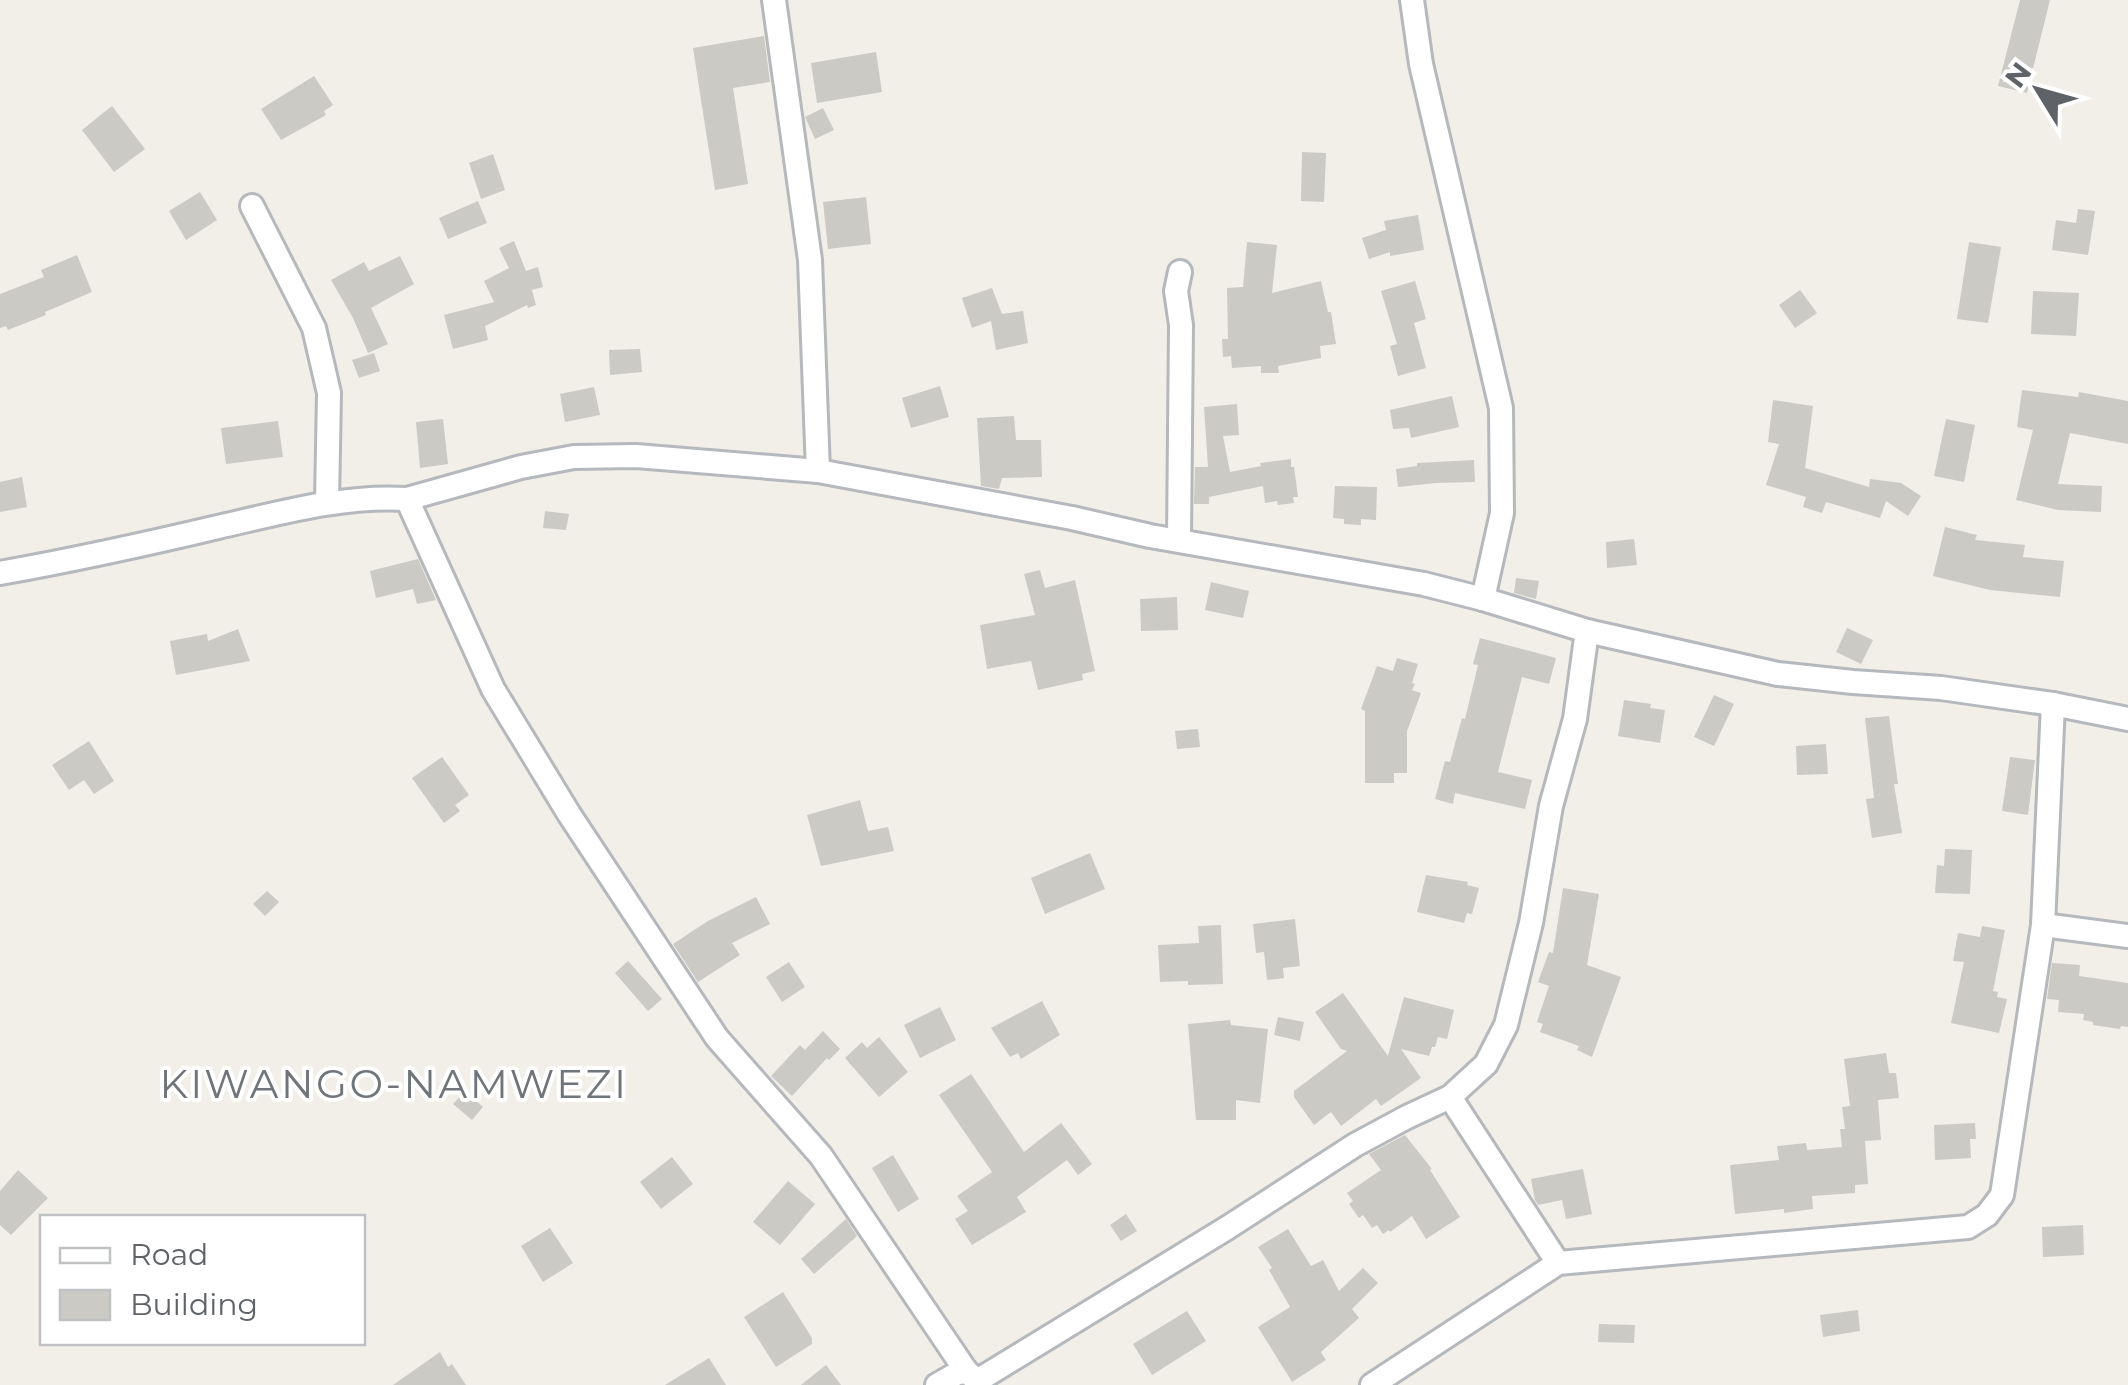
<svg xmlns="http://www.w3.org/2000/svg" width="2128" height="1385" viewBox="0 0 2128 1385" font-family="Montserrat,sans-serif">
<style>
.building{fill:#cccac5}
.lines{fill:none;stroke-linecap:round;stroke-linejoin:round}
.minor-casing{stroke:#b5b8bc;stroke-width:28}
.minor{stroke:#fff;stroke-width:22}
.labels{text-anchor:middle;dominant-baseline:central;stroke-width:8;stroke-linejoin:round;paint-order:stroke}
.quarter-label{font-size:40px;letter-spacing:2.5px;fill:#70757a;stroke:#fff}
</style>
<rect width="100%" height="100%" fill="#f1efe8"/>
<!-- building -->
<g class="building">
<path d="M2020,0h30l-23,93 -29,-7z"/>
<path d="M764,36l6,46 -37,6 15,96 -33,6 -22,-142z"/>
<path d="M876,52l6,40 -65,11 -6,-40z"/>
<path d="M314,76l19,29 -9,6 2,4 -45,25 -20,-31z"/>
<path d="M112,106l33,43 -31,23 -32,-42z"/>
<path d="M823,108l11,22 -19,9 -10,-22z"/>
<path d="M1302,152l24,1 -2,49 -23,-1z"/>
<path d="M493,154l12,36 -24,9 -12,-36z"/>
<path d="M200,192l17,28 -31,20 -17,-29z"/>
<path d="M866,197l5,47 -43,5 -5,-47z"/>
<path d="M478,201l9,22 -39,16 -9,-21z"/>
<path d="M2078,209l17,2 -7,44 -36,-5 4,-30 20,3z"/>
<path d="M1418,215l6,35 -34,6v-4l-21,7 -7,-21 24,-8 -2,-9z"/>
<path d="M514,241l12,30 12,-4 5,20 -11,3 4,15 -8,3 -1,-3 -42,21 3,14 -35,9 -9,-34 50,-13 -10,-21 25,-13 -10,-20z"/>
<path d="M1247,242l30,3 -5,48 49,-12 7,31h3l5,32 -16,2 1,12 -43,8 1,7h-18v-7l-29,2 -1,-12 -8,1 -1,-18h6l-1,-51 16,-1z"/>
<path d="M1969,242l32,5 -13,76 -31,-4z"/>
<path d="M77,255l15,37 -47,20 1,3 -38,15 -2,-4 -6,2v-34l44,-17 -3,-7z"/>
<path d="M400,256l14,28 -43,24 17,36 -20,9 -15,-35 -22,-38 33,-18 5,9z"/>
<path d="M1415,281l11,38 -12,4 12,45 -28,8 -8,-30 7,-2 -16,-53z"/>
<path d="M992,288l10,26 21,-3 5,32 -32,7 -5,-29 -19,7 -10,-30z"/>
<path d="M1800,290l17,23 -22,15 -16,-23z"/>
<path d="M2033,291l46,2 -3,43 -45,-2z"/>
<path d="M640,349l2,23 -32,3 -1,-25z"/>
<path d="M374,353l6,18 -21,7 -7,-18z"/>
<path d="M940,386l9,31 -38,11 -9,-30z"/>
<path d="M594,387l6,28 -35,7 -5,-28z"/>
<path d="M2022,390l56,7 1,-5 49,9v43l-58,-11 -12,51 44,2 -1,26 -43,-2 -42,-10 17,-70 -16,-3z"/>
<path d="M1452,396l7,31 -48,11 -2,-10 -16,1 -3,-19z"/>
<path d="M1773,400l40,6 -8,62 64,19 1,-8 31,4 20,13 -13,20 -22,-15 -6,17 -54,-16 -4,11 -19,-6 3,-10 -40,-12 13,-41 -11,-2z"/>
<path d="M1237,404l2,31 -16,1 7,36 31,-6 -1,-3 31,-4v8h3l4,30h-5l1,6 -16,2 -1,-4 -12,2 -2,-17 -54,11v7h-15l1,-37h13l-4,-60z"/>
<path d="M1014,416l2,24h25l1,37 -40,1 -3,11 -18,-3 -4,-68z"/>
<path d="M443,419l5,45 -28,4 -4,-46z"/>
<path d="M1946,419l29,6 -11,57 -30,-6z"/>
<path d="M278,421l5,36 -57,7 -5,-36z"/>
<path d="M1474,460l1,22 -39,1 -38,4 -2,-18 21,-3v-3z"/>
<path d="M22,477l5,30 -27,5v-30z"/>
<path d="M1335,486l42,1 -1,33 -15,-1v6l-17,-1v-5l-11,-1z"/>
<path d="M545,511l24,3 -3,16 -23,-2z"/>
<path d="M1945,527l32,8 -2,5 50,5 -2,12 41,4 -4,36 -70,-7 -57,-14z"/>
<path d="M1634,539l3,26 -30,3 -1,-26z"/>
<path d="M418,559l18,41 -19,4 -4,-15 -37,9 -6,-27z"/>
<path d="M1040,570l5,18 30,-8 20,91 -13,3 1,6 -45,10 -7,-29 -44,8 -7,-44 55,-10 -11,-41z"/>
<path d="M1516,578l23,3 -3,18 -22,-6z"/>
<path d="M1211,582l38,9 -6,27 -38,-8z"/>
<path d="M1177,597l1,33 -37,1 -1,-32z"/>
<path d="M1847,628l26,12 -12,24 -25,-12z"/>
<path d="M238,629l12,32 -74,14 -6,-34 37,-7 1,7z"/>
<path d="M1480,638l76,20 -7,26 -27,-7 -24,95 34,8 -7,29 -70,-16 -2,11 -18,-5 10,-38 5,1 12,-44 3,1 13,-54 -5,-1z"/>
<path d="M1397,658l21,6 -6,19 3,1 -3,6 9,3 -14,38v42h-13v10h-29v-72l-4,-2 16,-43 16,5z"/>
<path d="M1714,695l20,9 -20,42 -20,-9z"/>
<path d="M1624,700l27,4 -1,4 15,2 -5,33 -42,-7z"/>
<path d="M1889,716l9,68h-4l8,49 -30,5 -6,-39 8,-1 -9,-80z"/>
<path d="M1198,729l2,18 -23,2 -2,-18z"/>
<path d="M89,741l25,40 -20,13 -10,-14 -15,10 -17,-25z"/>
<path d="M1826,744l2,30 -31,1 -1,-29z"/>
<path d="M442,757l27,38 -14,10 5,6 -16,12 -32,-45z"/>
<path d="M2010,757l25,3 -7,55 -26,-4z"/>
<path d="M860,800l8,31 20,-4 6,24 -73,15 -14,-51z"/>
<path d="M1945,849l27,1 -2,44 -35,-1 2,-28 7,1z"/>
<path d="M1090,853l15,36 -60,25 -14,-36z"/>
<path d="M1426,875l42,7 -1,3 12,3 -7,26 -5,-1 -3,10 -47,-11z"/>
<path d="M1563,888l36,6 -12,71 34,12 -29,80 -15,-7 2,-4 -39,-14 3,-8 -6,-2 12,-36 -11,-4 11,-30 4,1z"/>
<path d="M267,891l12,11 -14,14 -12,-12z"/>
<path d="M756,897l14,27 -38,19 8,12 -42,27 -25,-38 35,-23z"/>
<path d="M1295,919l5,47 -17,2 1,10 -17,2 -3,-28 -8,1 -3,-29z"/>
<path d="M1221,925l2,59 -35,1v-4l-28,1 -2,-37 41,-2 -1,-17z"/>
<path d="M1982,926l23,4 -12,61 5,1 -1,5 10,2 -8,34 -48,-10 13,-61 -11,-1 5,-28 22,4z"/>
<path d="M628,961l34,38 -14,12 -33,-38z"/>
<path d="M789,962l16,25 -23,15 -16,-25z"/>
<path d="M2052,963l28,2 -1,11 49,7v44l-7,-1 -1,3 -27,-4v-3l-10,-2 1,-6 -26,-2 1,-12 -12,-1z"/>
<path d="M1343,993l45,63 16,-59 50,13 -7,29 -9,-2 -3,10h-3l-3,9 -28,-7 20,29 -40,28 -5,-7 -35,27 -10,-14 -17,13 -20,-28v-6l53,-40 -6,-2 -26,-37z"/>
<path d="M1042,1001l18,34 -39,24 -3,-6 -8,4 -19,-29z"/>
<path d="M940,1007l16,33 -36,18 -16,-33z"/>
<path d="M1278,1017l26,5 -4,19 -26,-6z"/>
<path d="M1230,1020l1,5 37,4 -8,74 -24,-3v20h-40l-8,-96z"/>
<path d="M823,1031l17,18 -11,11 -2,-2 -35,38 -21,-20 29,-31 5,5z"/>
<path d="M879,1037l29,35 -29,25 -34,-39 17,-16 5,6z"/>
<path d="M1886,1053l3,20h7l3,25 -21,2 3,40 -16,1 3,43 -13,1v8l-43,3 1,13 -29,4v-4l-49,5 -5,-49 49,-5 -2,-14 29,-3 1,7 35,-3 -2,-18h5l-3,-22 8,-1 -6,-47z"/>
<path d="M971,1074l53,78 37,-29 31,41 -14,11 -11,-15 -50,37 9,15 -54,33 -17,-26 13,-8 -11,-15 35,-24 -53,-77z"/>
<path d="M465,1091l18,16 -11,13 -19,-16z"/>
<path d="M1975,1123l1,16h-6l1,19 -36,2 -1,-35z"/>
<path d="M1405,1135l27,34 -2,1 30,47 -34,22 -14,-23 -22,16 -1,-2 -6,4 -6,-9 -5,3 -9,-13 -4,3 -10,-14 4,-3 -6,-8 34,-23 -12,-16z"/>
<path d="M893,1155l26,44 -21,13 -26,-44z"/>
<path d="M672,1157l21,27 -32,25 -21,-27z"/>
<path d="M1583,1169l9,45 -26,5 -4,-19 -24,5 -3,-5 -4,-21z"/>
<path d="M18,1170l30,28 -37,37 -11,-10v-34z"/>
<path d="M788,1181l27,23 -35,41 -27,-23z"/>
<path d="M1126,1214l11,17 -16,10 -11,-16z"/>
<path d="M846,1219l11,17 -43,38 -13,-15z"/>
<path d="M2083,1225l1,30 -41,2 -1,-30z"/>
<path d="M550,1228l23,35 -30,19 -22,-36z"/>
<path d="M1288,1229l23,37 12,-6 16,31 24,-23 15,15 -26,26 7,9 -38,34 5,8 -34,22 -34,-55 32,-20 -21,-37 3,-2 -14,-21z"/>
<path d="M783,1292l29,46v6l-36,23 -32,-50z"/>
<path d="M1858,1310l2,21 -37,6 -3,-22z"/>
<path d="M1187,1311l19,30 -54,34 -19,-31z"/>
<path d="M1599,1324l36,1 -1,18 -36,-1z"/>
<path d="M440,1352l8,15 4,-3 14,21h-73z"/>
<path d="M709,1358l17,27h-61z"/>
<path d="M826,1365l15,20h-40z"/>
</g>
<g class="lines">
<!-- minor casing -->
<g class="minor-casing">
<g id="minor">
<path d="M774,0l36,260 8,211"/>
<path d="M1412,0l9,64 80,344 1,105 -19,86"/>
<path d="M252,206l62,122 15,65 -2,109"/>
<path d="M407,499l86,190 76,125 148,224 104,118 145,215"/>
<path d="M1179,540l2,-215 -5,-34 4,-19"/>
<path d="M0,573c73,-13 146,-29 218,-46 62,-14 125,-32 189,-28l114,-32 53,-10 62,-1 182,15 254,47 78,18 274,48 59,15 104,32 191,43 75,8 88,6 112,16 75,15"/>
<path d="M2043,925l85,11"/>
<path d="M1450,1097l108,166"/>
<path d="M977,1381l250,-153 128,-83 52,-28 43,-20 36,-33 20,-39 25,-102 20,-117 24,-87 12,-88"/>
<path d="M937,1385l19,-11 10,-3 8,7"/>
<path d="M1372,1385l186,-122 410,-36 19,-12 15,-20 41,-270 10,-221"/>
</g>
</g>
<!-- minor -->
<use href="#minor" class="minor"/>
</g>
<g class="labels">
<!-- quarter labels -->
<g class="quarter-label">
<text x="394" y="1083">KIWANGO-NAMWEZI</text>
</g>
</g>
<!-- legend -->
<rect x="40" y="1215" width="325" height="130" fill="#ffffff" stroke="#bfc1c3" stroke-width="2.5"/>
<rect x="60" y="1248" width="50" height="15" fill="#ffffff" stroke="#bfc1c3" stroke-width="2.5"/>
<text x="130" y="1265" font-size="30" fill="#5f6368">Road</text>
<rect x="60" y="1290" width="50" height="30" fill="#cccac5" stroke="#bfc1c3" stroke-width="2.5"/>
<text x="130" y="1315" font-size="30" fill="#5f6368">Building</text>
<!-- north arrow -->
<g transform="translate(2038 90) rotate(307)" stroke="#ffffff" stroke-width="8" paint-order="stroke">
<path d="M0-8L18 38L0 25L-18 38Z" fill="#5f6368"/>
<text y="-15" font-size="28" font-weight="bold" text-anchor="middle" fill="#5f6368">N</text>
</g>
</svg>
